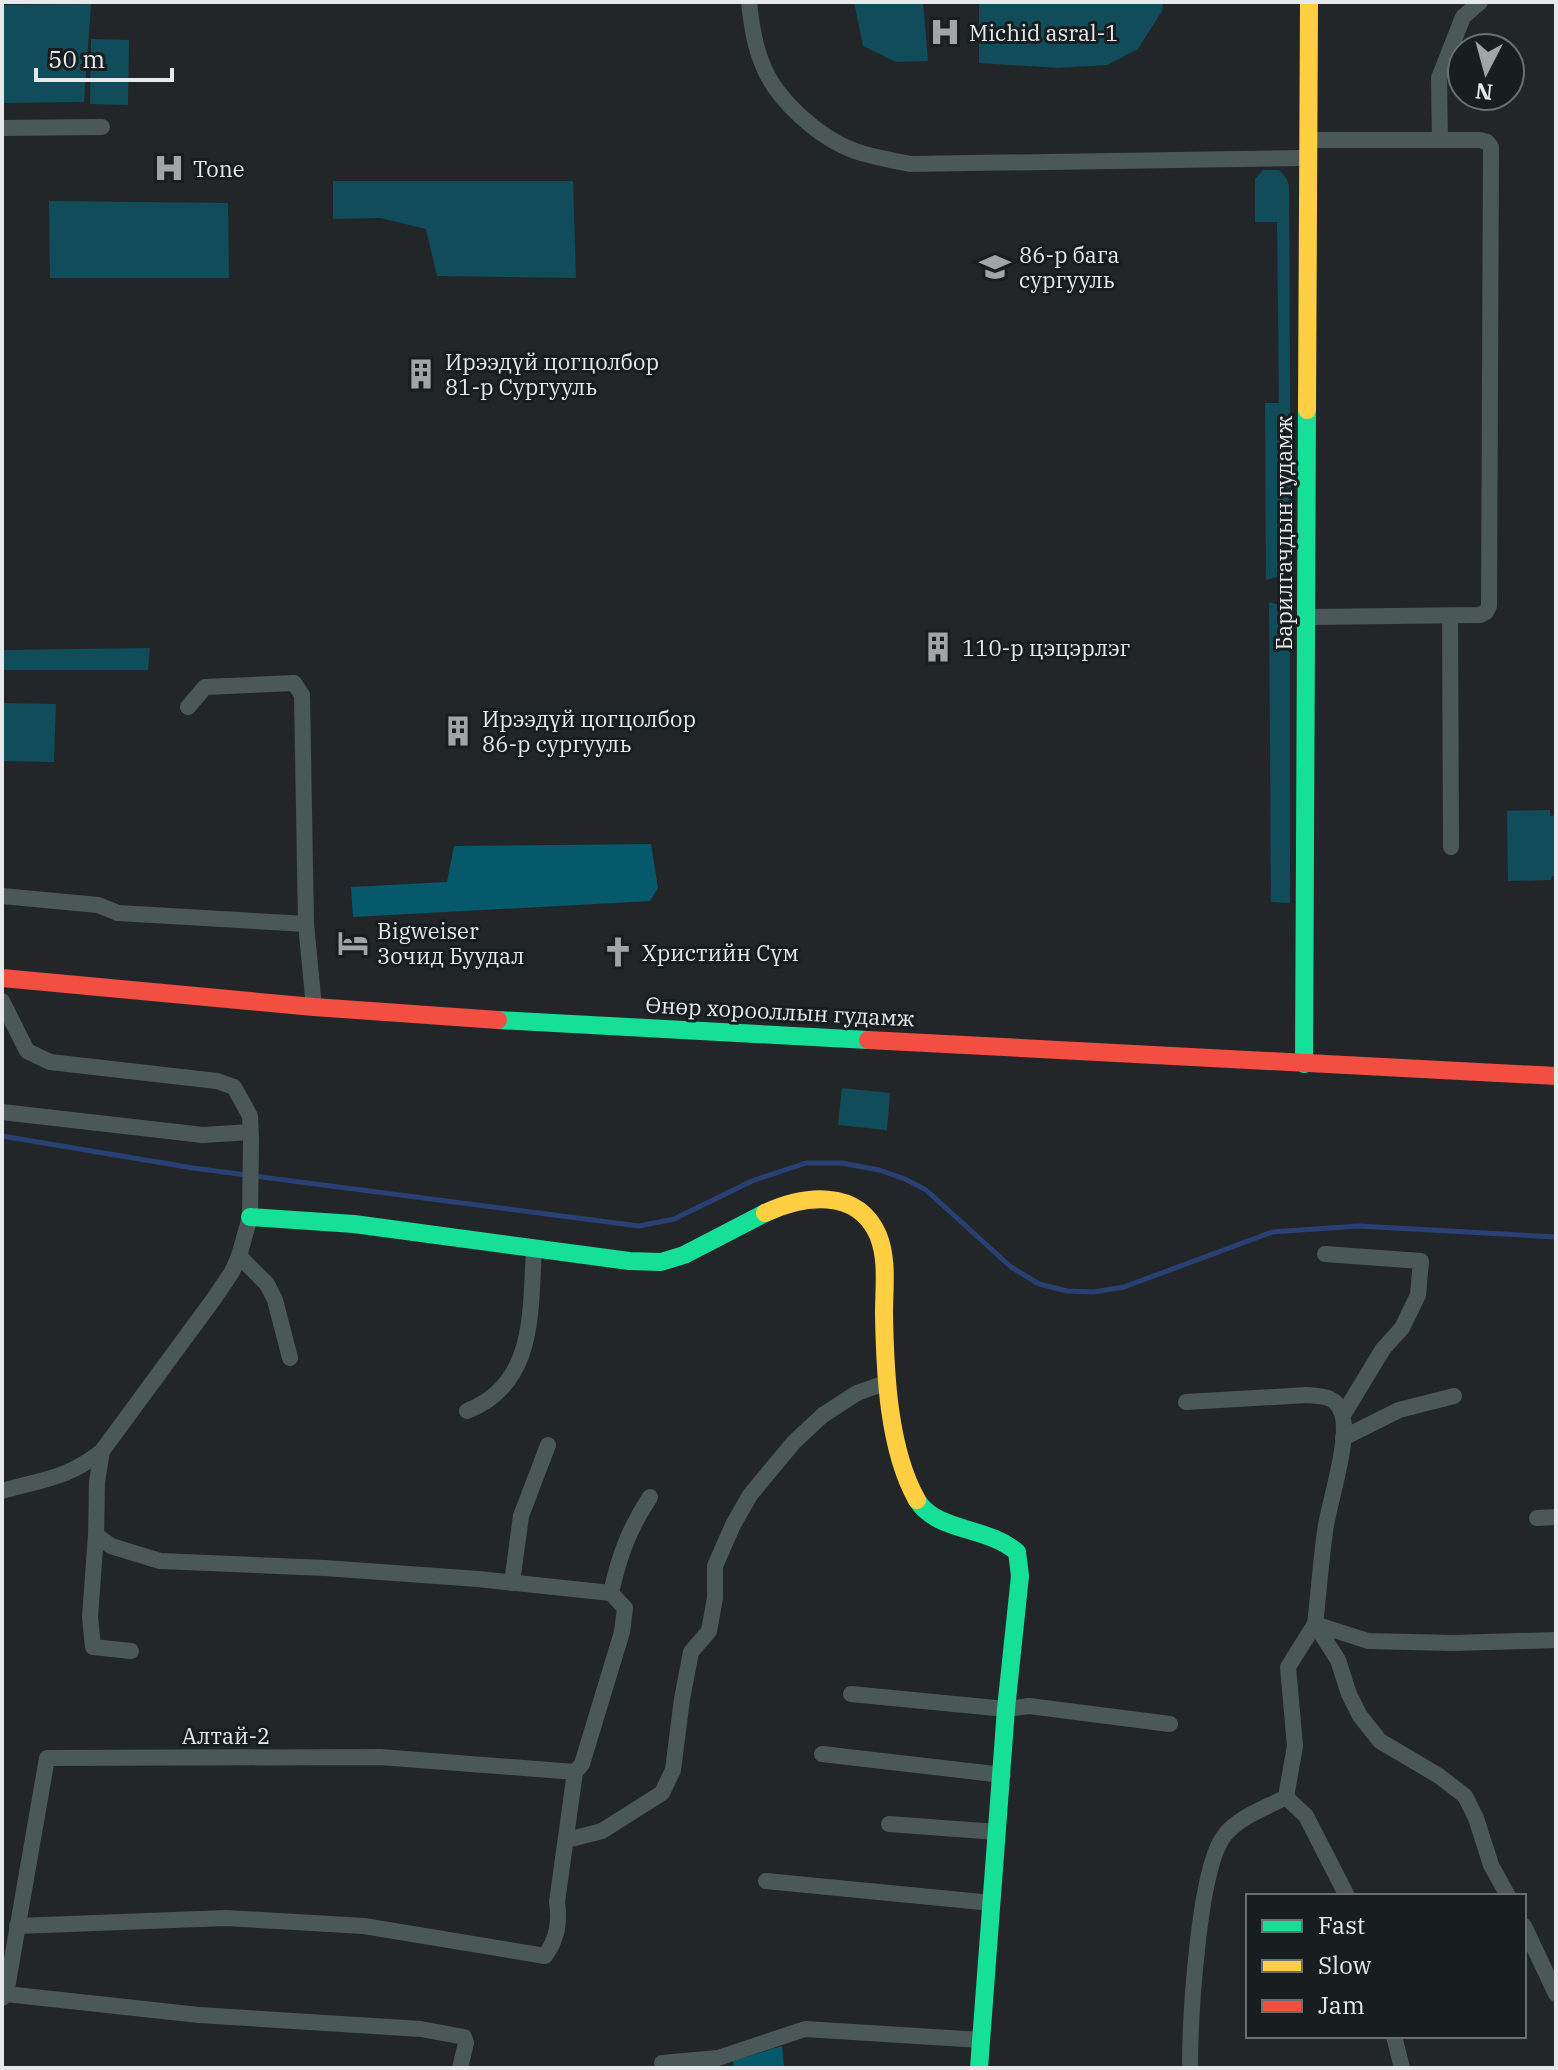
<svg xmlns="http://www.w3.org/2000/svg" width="1558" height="2070" viewBox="0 0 1558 2070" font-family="'IBM Plex Serif',serif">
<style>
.green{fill:#104c5a}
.forest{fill:#05596b}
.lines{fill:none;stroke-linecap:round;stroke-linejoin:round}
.stream{stroke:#284074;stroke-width:5}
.street{stroke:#4b5858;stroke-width:16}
.fast{stroke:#16e098;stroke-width:18}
.slow{stroke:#ffcf43;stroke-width:18}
.jam{stroke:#f24e42;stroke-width:18}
.labels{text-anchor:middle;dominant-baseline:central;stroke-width:6;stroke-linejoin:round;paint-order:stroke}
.poi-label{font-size:22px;fill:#e5e9ea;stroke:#181d1f;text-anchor:start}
.street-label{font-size:22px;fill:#e5e9ea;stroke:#181d1f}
</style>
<rect width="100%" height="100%" fill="#232628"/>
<!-- green -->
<g class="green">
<path d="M854,2h69l5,59 -32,1 -33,-16z"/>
<path d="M979,2h184l-1,9 -24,38 -31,16 -49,3 -79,-5z"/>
<path d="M91,4l-7,98 -82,1v-98z"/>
<path d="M91,39l38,1 -1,65 -38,-1z"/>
<path d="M1263,170h16l8,9 2,7 2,367 -2,13 -5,9 -18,5 -1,-177h14l-2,-181h-22v-43z"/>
<path d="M333,181h240l3,97 -139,-2 -11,-47 -46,-11 -47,1z"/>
<path d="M49,201l179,2 1,75h-179z"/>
<path d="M1269,602c13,3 17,7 21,20v281l-19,-1z"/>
<path d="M150,648l-2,22h-146v-20z"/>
<path d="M2,703l54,1 -2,58 -52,-1z"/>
<path d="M1550,810v6l6,-1v61h-4l-1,4 -43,1 -1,-70z"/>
<path d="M842,1088l48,5 -3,37 -49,-5z"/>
</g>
<!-- forest -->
<g class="forest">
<path d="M651,844l7,44 -8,13 -297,16 -2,-30 96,-5 7,-36z"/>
<path d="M782,2046l2,20 -50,2 -1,-7z"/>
</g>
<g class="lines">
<!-- stream -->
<path class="stream" d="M2,1136l191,32 446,58 35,-7 78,-38 54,-18h36l37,7 26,9 21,11 85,77 28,17 28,7 27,1 30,-5 148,-55 87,-6 197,11"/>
<!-- street -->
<g class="street">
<path d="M749,2c2,20 5,42 13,61 13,36 57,75 93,88 17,6 37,9 55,13l398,-6"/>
<path d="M2,128l100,-1"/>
<path d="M1440,140l-1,-62 24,-61 17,-15"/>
<path d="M1450,616l1,231"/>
<path d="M1307,617l173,-2 6,-3 3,-6 2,-459 -4,-5 -7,-2h-172"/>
<path d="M188,707l17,-20 89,-4 8,12 4,229 8,83"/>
<path d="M2,896l96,9 20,8 188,11"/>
<path d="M2,1001l25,50 23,11 167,19 17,6 16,29 1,24 -1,77 -11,39 -7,16 -19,28 -111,151c-35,28 -59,28 -100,40"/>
<path d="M2,1112l201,23 47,-3"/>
<path d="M1325,1254l96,7 -3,34 -16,33 -19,21 -40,66"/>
<path d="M239,1256l28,28 8,16 15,58"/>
<path d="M1186,1402l121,-7c15,1 30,1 35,19 8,24 -11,83 -16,111 -5,32 -7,66 -11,99l53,17 85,2 103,-3"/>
<path d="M467,1411c69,-27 63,-99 67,-162"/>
<path d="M1343,1438l56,-28 55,-14"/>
<path d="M1537,1518l19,-1"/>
<path d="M96,1535l-6,82 3,30 38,4"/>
<path d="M512,1583l9,-67 27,-71"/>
<path d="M611,1593c8,-37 18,-64 39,-96"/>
<path d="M851,1694l155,15 23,-3 141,18"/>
<path d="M822,1754l181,21"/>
<path d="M1286,1797l20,19 41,80"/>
<path d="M889,1824l108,8"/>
<path d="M567,1840l35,-9 60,-38 11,-23 9,-71 9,-47 18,-21 6,-33v-32l18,-41 17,-30 44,-53 29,-27 34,-22 31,-11"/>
<path d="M766,1881l226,22"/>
<path d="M17,1926l209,-8 138,8 181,30c12,-17 15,-33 12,-54l18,-130 7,-8 40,-132 3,-24 -14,-15 -133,-14 -153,-11 -165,-7 -49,-15 -15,-11 1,-53 5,-31"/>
<path d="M1524,1926l32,68"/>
<path d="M6,1994l193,21 222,14 43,8 2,6 -6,25"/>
<path d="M2,1998l4,-4 41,-236 333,-1 195,15"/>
<path d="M1394,2036l8,32"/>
<path d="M662,2063l56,-5 87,-29 176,11"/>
<path d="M1190,2068c0,-47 8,-198 34,-232 14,-19 42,-28 62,-39l9,-51 -7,-79 27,-43 23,36 11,34 11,22 20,25 59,35 26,20 11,22 15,47 17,31"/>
</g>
<!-- fast -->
<g class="fast">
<path d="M498,1020l370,20"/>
<path d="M1304,1064l3,-654"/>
<path d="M250,1217l104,7 275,37 32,1 23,-7 81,-42"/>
<path d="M917,1500c19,32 70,26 100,52l3,24 -14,133 -27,359"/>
</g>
<!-- slow -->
<g class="slow">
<path d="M1307,410l2,-408"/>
<path d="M765,1213c37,-17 92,-26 113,22 10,24 6,53 6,79 1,57 4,135 33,186"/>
</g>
<!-- jam -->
<g class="jam">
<path d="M2,978l312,29 184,13"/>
<path d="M868,1040l688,36"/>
</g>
</g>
<!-- icons -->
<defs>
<g id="hospital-bare" transform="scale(2.4)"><path d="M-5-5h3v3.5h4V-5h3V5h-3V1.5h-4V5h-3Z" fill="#a1a5a6" stroke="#181d1f" stroke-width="2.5" paint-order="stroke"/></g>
<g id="school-bare" transform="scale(2.4)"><path d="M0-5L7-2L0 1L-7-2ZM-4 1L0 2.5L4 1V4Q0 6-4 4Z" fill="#a1a5a6" stroke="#181d1f" stroke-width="2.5" paint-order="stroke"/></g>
<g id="building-bare" transform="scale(2.4)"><path d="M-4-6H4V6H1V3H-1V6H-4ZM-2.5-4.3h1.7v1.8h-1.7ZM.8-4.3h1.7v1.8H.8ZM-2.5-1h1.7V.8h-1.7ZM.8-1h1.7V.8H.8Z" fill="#a1a5a6" stroke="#181d1f" stroke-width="2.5" paint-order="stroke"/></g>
<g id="hotel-bare" transform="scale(2.4)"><path d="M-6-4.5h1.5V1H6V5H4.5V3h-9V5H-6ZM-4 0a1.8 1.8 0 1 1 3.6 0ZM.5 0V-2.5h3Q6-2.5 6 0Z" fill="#a1a5a6" stroke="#181d1f" stroke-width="2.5" paint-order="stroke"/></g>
<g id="church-bare" transform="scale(2.4)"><path d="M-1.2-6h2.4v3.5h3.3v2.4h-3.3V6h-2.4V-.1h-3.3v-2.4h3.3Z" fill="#a1a5a6" stroke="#181d1f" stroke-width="2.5" paint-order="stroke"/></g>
</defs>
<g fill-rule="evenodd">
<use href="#hospital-bare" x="945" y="32"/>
<use href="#hospital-bare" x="169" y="168"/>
<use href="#school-bare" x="995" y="267"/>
<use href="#building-bare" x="421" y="374"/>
<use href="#building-bare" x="938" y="647"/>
<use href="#building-bare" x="458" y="731"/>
<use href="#hotel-bare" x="353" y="943"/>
<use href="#church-bare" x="618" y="952"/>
</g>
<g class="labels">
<!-- poi labels -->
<g class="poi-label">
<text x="969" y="32">Michid asral-1</text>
<text x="193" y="168">Tone</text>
<text x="1019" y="254">86-р бага<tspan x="1019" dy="25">сургууль</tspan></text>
<text x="445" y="361">Ирээдүй цогцолбор<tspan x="445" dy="25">81-р Сургууль</tspan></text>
<text x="962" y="647">110-р цэцэрлэг</text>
<text x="482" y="718">Ирээдүй цогцолбор<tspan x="482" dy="25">86-р сургууль</tspan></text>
<text x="377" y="930">Bigweiser<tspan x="377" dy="25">3очид Буудал</tspan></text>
<text x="642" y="952">Христийн Сүм</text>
</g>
<!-- street labels -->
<g class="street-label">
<text transform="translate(1283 533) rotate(-90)">Барилгачдын гудамж</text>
<text transform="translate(780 1011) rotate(3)">Өнөр хорооллын гудамж</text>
<text x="226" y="1735">Алтай-2</text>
</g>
</g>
<!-- border -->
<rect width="1558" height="2070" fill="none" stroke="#e5e9ea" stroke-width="8"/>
<!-- legend -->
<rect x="1246" y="1894" width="280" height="144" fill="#181d1f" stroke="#6a6f70" stroke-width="2"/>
<rect x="1262" y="1920" width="40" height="12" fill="#16e098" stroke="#6a6f70" stroke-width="2"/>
<text x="1318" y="1934" font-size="24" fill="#e5e9ea">Fast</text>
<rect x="1262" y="1960" width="40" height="12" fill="#ffcf43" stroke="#6a6f70" stroke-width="2"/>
<text x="1318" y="1974" font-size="24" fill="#e5e9ea">Slow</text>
<rect x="1262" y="2000" width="40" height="12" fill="#f24e42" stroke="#6a6f70" stroke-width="2"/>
<text x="1318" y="2014" font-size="24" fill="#e5e9ea">Jam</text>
<!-- north arrow -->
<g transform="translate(1486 72) rotate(186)"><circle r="38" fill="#181d1f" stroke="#6a6f70" stroke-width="2"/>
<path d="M0-6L14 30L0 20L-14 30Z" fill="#a1a5a6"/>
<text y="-12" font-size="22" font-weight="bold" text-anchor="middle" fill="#e5e9ea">N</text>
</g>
<!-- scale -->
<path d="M36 68v12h136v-12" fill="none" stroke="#e5e9ea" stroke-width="4"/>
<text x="48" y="68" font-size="24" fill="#e5e9ea" stroke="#181d1f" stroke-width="6" paint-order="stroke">50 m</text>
</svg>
